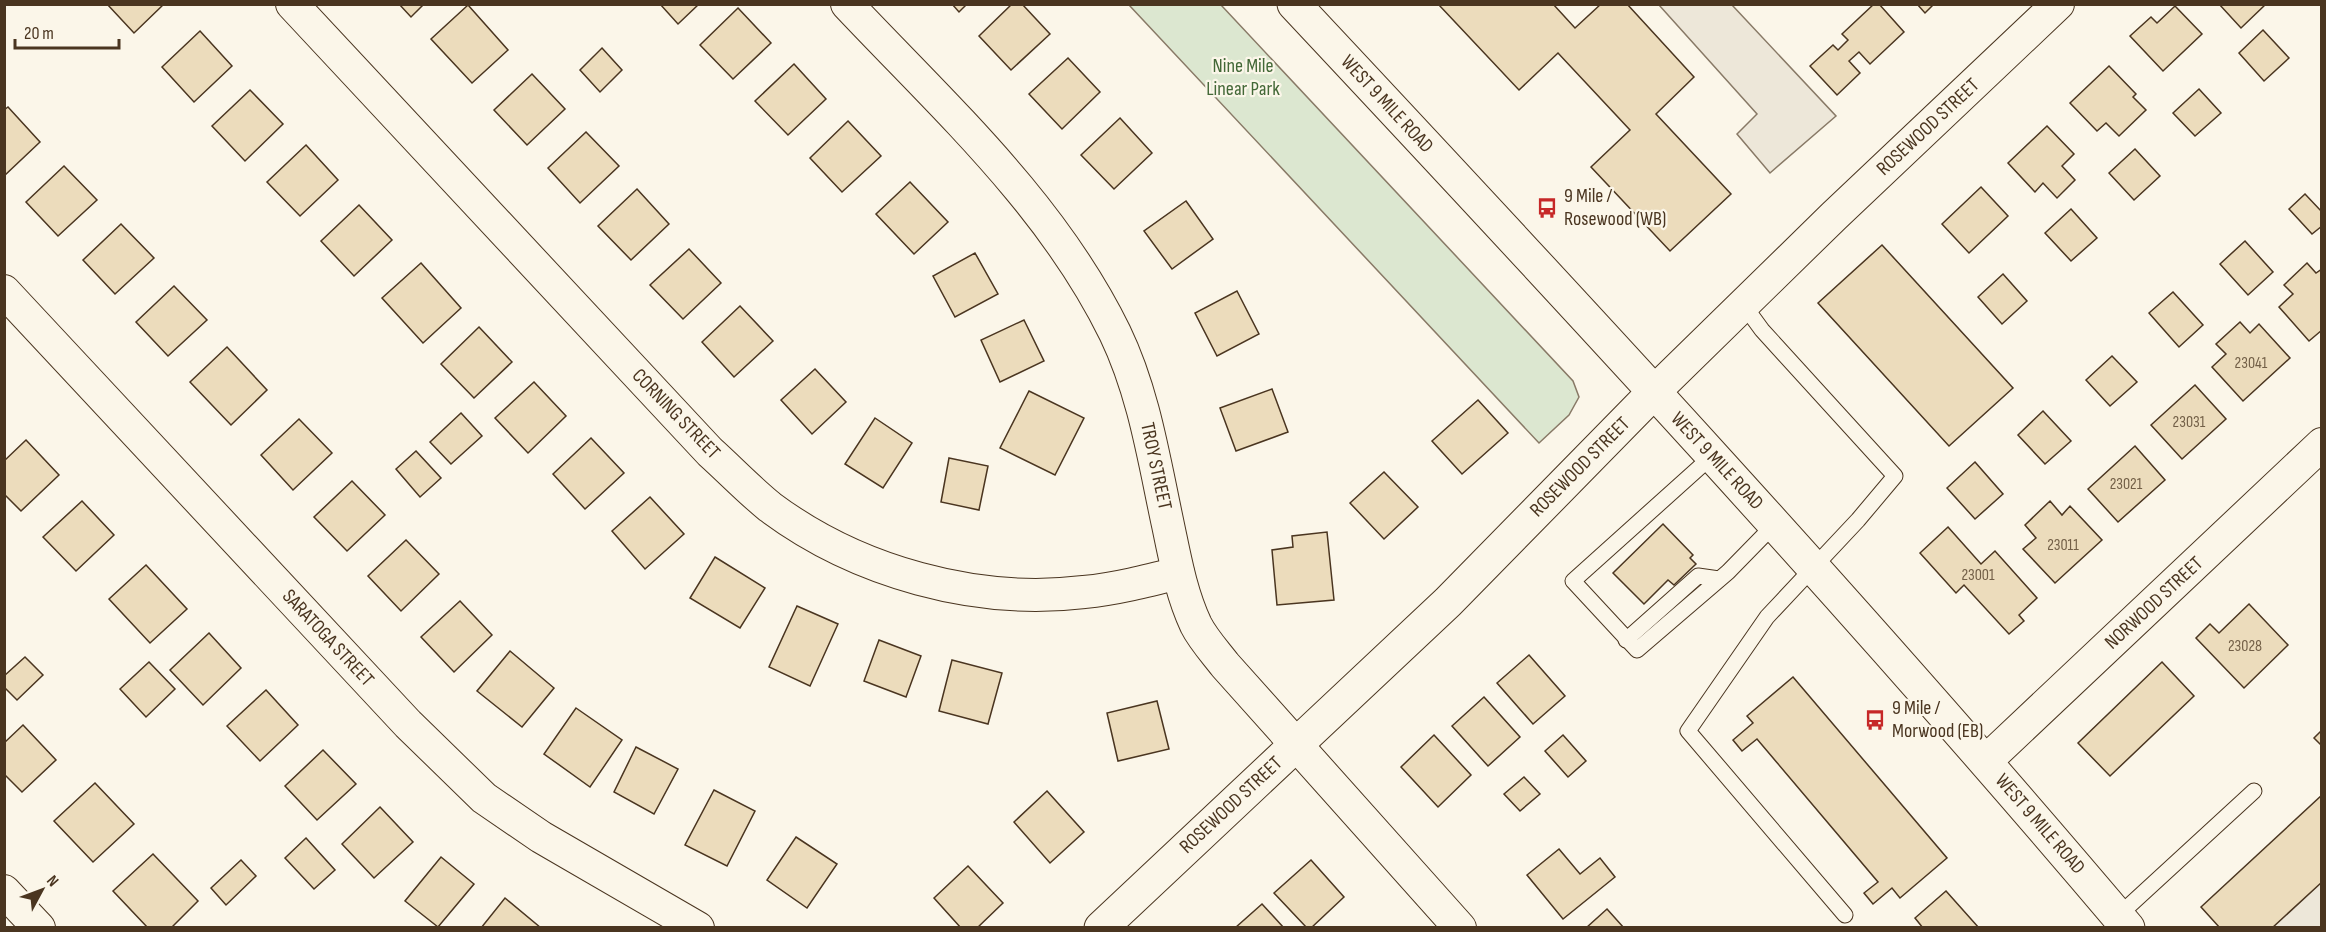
<svg xmlns="http://www.w3.org/2000/svg" width="2326" height="932" viewBox="0 0 2326 932" font-family="'Sofia Sans Condensed',sans-serif">
<style>
.green{fill:#dce7d0;stroke:#887966;stroke-width:1.5}
.parking{fill:#ede7d9;stroke:#887966;stroke-width:1.5}
.building{fill:#ecdcbc;stroke:#4a3520;stroke-width:1.5}
.lines{fill:none;stroke-linecap:round;stroke-linejoin:round}
.lane-casing{stroke:#4a3520;stroke-width:17}
.street-casing{stroke:#4a3520;stroke-width:34}
.secondary-casing{stroke:#4a3520;stroke-width:35}
.lane{stroke:#fbf6e9;stroke-width:15}
.street{stroke:#fbf6e9;stroke-width:32}
.secondary{stroke:#fbf6e9;stroke-width:33}
.labels{text-anchor:middle;dominant-baseline:central;stroke-width:4.5;stroke-linejoin:round;paint-order:stroke}
.number-label{font-size:16px;fill:#725f47}
.park-label{font-size:20px;fill:#436837;stroke:#fbf6e9}
.street-label{font-size:20px;fill:#4a3520;stroke:#fbf6e9}
.poi-label{font-size:20px;fill:#4a3520;stroke:#fbf6e9;text-anchor:start}
</style>
<rect width="100%" height="100%" fill="#fbf6e9"/>
<!-- green -->
<path class="green" d="M1129,5h92l352,376 6,16 -10,18 -30,28z"/>
<!-- parking -->
<g class="parking">
<path d="M1659,5h73l104,111 -66,57 -33,-39 20,-20z"/>
<path d="M2321,882v45h-49z"/>
</g>
<!-- building -->
<g class="building">
<path d="M107,4h57l-30,29z"/>
<path d="M399,4h25l-13,13z"/>
<path d="M660,4h39l-21,20z"/>
<path d="M952,4h15l-8,8z"/>
<path d="M1012,4h10l28,30 -39,36 -32,-34z"/>
<path d="M1553,4l22,24 26,-24h26l67,73 -38,37 75,80 -61,57 -79,-84 39,-37 -72,-77 -39,37 -80,-85z"/>
<path d="M1874,4h5l25,28 -34,32 -11,-12 -10,9 11,12 -23,22 -27,-29 23,-21 5,5 10,-10 -6,-6z"/>
<path d="M1917,4h17l-9,9z"/>
<path d="M2219,4h47l-25,24z"/>
<path d="M468,5l40,45 -36,33 -41,-44z"/>
<path d="M2175,6l27,28 -39,37 -33,-35 21,-19 6,6z"/>
<path d="M738,8l33,35 -38,36 -33,-34z"/>
<path d="M2263,30l26,28 -25,23 -25,-28z"/>
<path d="M200,31l32,35 -38,36 -32,-35z"/>
<path d="M602,48l20,22 -22,22 -20,-22z"/>
<path d="M1068,58l32,34 -38,37 -33,-35z"/>
<path d="M794,64l32,35 -38,36 -33,-34z"/>
<path d="M2109,66l27,28 -3,3 13,13 -27,26 -13,-13 -9,8 -27,-28z"/>
<path d="M532,74l33,35 -38,36 -33,-35z"/>
<path d="M2199,89l22,24 -26,23 -22,-23z"/>
<path d="M250,90l33,34 -38,37 -33,-35z"/>
<path d="M8,107l32,35 -36,34v-66z"/>
<path d="M1120,118l32,35 -38,36 -33,-34z"/>
<path d="M848,121l33,35 -39,36 -32,-34z"/>
<path d="M2047,126l27,28 -12,12 13,14 -18,18 -14,-15 -8,9 -27,-29z"/>
<path d="M586,132l33,34 -39,37 -32,-35z"/>
<path d="M306,145l32,35 -38,36 -33,-34z"/>
<path d="M2135,149l25,27 -26,24 -25,-27z"/>
<path d="M64,166l33,34 -39,36 -32,-34z"/>
<path d="M910,182l38,40 -34,32 -38,-40z"/>
<path d="M1981,187l27,29 -39,37 -27,-29z"/>
<path d="M637,189l32,35 -38,36 -33,-34z"/>
<path d="M2305,194l17,18v14l-10,8 -23,-25z"/>
<path d="M1186,201l27,38 -41,30 -28,-38z"/>
<path d="M359,205l33,35 -38,36 -33,-35z"/>
<path d="M2071,209l26,29 -26,23 -26,-28z"/>
<path d="M121,224l33,34 -39,36 -32,-34z"/>
<path d="M2245,241l28,31 -25,23 -28,-31z"/>
<path d="M1882,245l131,143 -64,58 -131,-143z"/>
<path d="M689,249l32,34 -38,36 -33,-34z"/>
<path d="M975,253l23,41 -43,23 -22,-41z"/>
<path d="M421,263l40,45 -38,35 -41,-45z"/>
<path d="M2307,263l9,10 6,-4v61l-13,11 -30,-34 14,-13 -9,-9z"/>
<path d="M2003,274l24,27 -25,23 -24,-27z"/>
<path d="M174,286l33,34 -39,36 -32,-34z"/>
<path d="M1237,291l22,43 -42,22 -22,-43z"/>
<path d="M2173,292l30,33 -24,22 -30,-34z"/>
<path d="M740,306l33,35 -39,36 -32,-35z"/>
<path d="M1024,320l20,41 -44,21 -19,-42z"/>
<path d="M2240,322l10,11 9,-9 31,34 -47,43 -31,-34 14,-13 -10,-10z"/>
<path d="M479,327l33,35 -38,36 -33,-34z"/>
<path d="M227,347l40,43 -36,35 -41,-43z"/>
<path d="M2112,356l25,26 -27,24 -24,-26z"/>
<path d="M815,369l31,33 -34,32 -31,-34z"/>
<path d="M534,382l32,34 -38,37 -33,-35z"/>
<path d="M2195,385l31,34 -44,40 -31,-34z"/>
<path d="M1272,389l16,43 -52,19 -16,-43z"/>
<path d="M1029,391l55,27 -29,57 -55,-27z"/>
<path d="M1478,400l30,33 -46,41 -30,-33z"/>
<path d="M2043,411l28,30 -26,23 -27,-29z"/>
<path d="M461,413l21,23 -31,28 -21,-22z"/>
<path d="M875,418l37,25 -29,45 -38,-24z"/>
<path d="M299,419l33,34 -39,37 -32,-35z"/>
<path d="M591,438l33,35 -39,36 -32,-35z"/>
<path d="M26,440l33,35 -38,36 -17,-17v-33z"/>
<path d="M2135,446l30,34 -47,42 -30,-33z"/>
<path d="M416,451l25,27 -21,19 -24,-28z"/>
<path d="M949,458l39,8 -9,44 -38,-8z"/>
<path d="M1975,462l28,32 -28,25 -28,-31z"/>
<path d="M1384,472l34,35 -34,32 -34,-36z"/>
<path d="M352,481l33,34 -38,36 -33,-34z"/>
<path d="M650,497l34,37 -39,35 -33,-38z"/>
<path d="M82,501l32,34 -38,36 -33,-34z"/>
<path d="M2050,501l12,14 8,-9 32,34 -47,43 -32,-34 13,-11 -11,-13z"/>
<path d="M1663,524l30,31 -3,3 6,6 -22,21 -6,-5 -24,24 -31,-31z"/>
<path d="M1948,527l33,37 14,-13 42,47 -18,17 5,6 -15,13 -45,-49 -8,8 -36,-40z"/>
<path d="M1327,532l7,68 -57,5 -5,-55 21,-3 -1,-11z"/>
<path d="M406,540l33,34 -38,37 -33,-35z"/>
<path d="M715,557l50,31 -25,40 -50,-30z"/>
<path d="M146,565l41,44 -37,34 -41,-44z"/>
<path d="M460,601l32,34 -38,37 -33,-35z"/>
<path d="M2249,604l39,41 -44,43 -48,-50 14,-14 9,9z"/>
<path d="M797,606l41,18 -28,62 -41,-19z"/>
<path d="M209,633l32,35 -38,37 -33,-35z"/>
<path d="M879,640l42,16 -15,41 -42,-16z"/>
<path d="M510,651l44,37 -32,39 -45,-36z"/>
<path d="M1529,655l36,41 -32,28 -36,-41z"/>
<path d="M25,657l18,18 -26,25 -13,-13v-11z"/>
<path d="M952,660l50,13 -14,51 -49,-13z"/>
<path d="M149,662l26,27 -29,28 -26,-28z"/>
<path d="M2162,662l32,34 -84,80 -32,-33z"/>
<path d="M1793,677l154,181 -47,40 -8,-10 -19,16 -9,-11 14,-11 -121,-143 -15,12 -9,-11 20,-17 -6,-7z"/>
<path d="M266,690l32,35 -38,36 -33,-35z"/>
<path d="M1484,697l36,40 -32,29 -36,-40z"/>
<path d="M1157,701l12,48 -51,12 -11,-48z"/>
<path d="M576,708l46,32 -32,47 -46,-33z"/>
<path d="M23,725l33,35 -34,32 -18,-18v-31z"/>
<path d="M2322,730v16l-8,-8z"/>
<path d="M1434,735l37,40 -33,32 -37,-40z"/>
<path d="M1563,735l23,26 -18,16 -23,-26z"/>
<path d="M636,747l42,22 -24,45 -40,-22z"/>
<path d="M323,750l33,34 -39,36 -32,-34z"/>
<path d="M1524,777l16,17 -20,17 -16,-17z"/>
<path d="M95,783l39,41 -41,38 -39,-41z"/>
<path d="M714,790l41,21 -28,55 -42,-21z"/>
<path d="M1047,791l37,41 -34,31 -36,-41z"/>
<path d="M2322,795v87l-50,46h-52l-19,-21z"/>
<path d="M380,807l33,35 -39,36 -32,-34z"/>
<path d="M796,837l41,27 -30,44 -40,-28z"/>
<path d="M306,838l29,32 -21,19 -29,-31z"/>
<path d="M1559,849l21,25 20,-16 15,19 -52,42 -36,-44z"/>
<path d="M153,854l45,47 -27,27h-23l-35,-37z"/>
<path d="M441,857l33,27 -36,43 -33,-26z"/>
<path d="M241,860l15,16 -30,29 -15,-17z"/>
<path d="M1311,860l33,37 -33,31h-4l-33,-35z"/>
<path d="M968,866l35,37 -26,25h-16l-27,-30z"/>
<path d="M1946,891l33,37h-56l-8,-10z"/>
<path d="M505,898l36,30h-60z"/>
<path d="M1262,904l22,24h-49z"/>
<path d="M1607,909l17,19h-38z"/>
</g>
<g class="lines">
<!-- lane casing -->
<g class="lane-casing">
<g id="lane">
<path d="M1743,304l19,26 133,146 -37,44 -91,97 -79,114 157,184"/>
<path d="M1711,457l-138,124 64,69 91,-78 47,-48"/>
<path d="M1626,640l72,-64 21,3"/>
<path d="M2118,916l136,-125"/>
</g>
</g>
<!-- street casing -->
<g class="street-casing">
<g id="street">
<path d="M292,4l418,448c20,18 39,38 60,55 87,65 206,98 314,85 32,-3 63,-11 94,-19"/>
<path d="M847,4c97,103 205,200 268,329 29,60 39,127 53,192 7,33 13,68 28,100 7,14 19,27 29,40l235,263"/>
<path d="M4,291l404,433 76,74 57,39 157,91"/>
<path d="M1654,392l180,-176 224,-212"/>
<path d="M1986,761l336,-317"/>
<path d="M4,891l35,37"/>
</g>
</g>
<!-- secondary casing -->
<g class="secondary-casing">
<g id="secondary">
<path d="M1294,4c284,303 566,607 834,924"/>
<path d="M1101,928l347,-326 206,-210"/>
</g>
</g>
<!-- lane -->
<use href="#lane" class="lane"/>
<!-- street -->
<use href="#street" class="street"/>
<!-- secondary -->
<use href="#secondary" class="secondary"/>
</g>
<!-- icons -->
<defs>
<g id="bus-bare" transform="scale(1.62)"><path d="M-5-6H5V4H4V6H2V4H-2V6H-4V4H-5ZM-3.5-4V0h7V-4ZM-3.5 1.2v1.5H-2V1.2ZM2 1.2v1.5H3.5V1.2Z" fill="#c62828" stroke="#fbf6e9" stroke-width="2.5" paint-order="stroke"/></g>
</defs>
<g fill-rule="evenodd">
<use href="#bus-bare" x="1547" y="208"/>
<use href="#bus-bare" x="1875" y="720"/>
</g>
<g class="labels">
<!-- number labels -->
<g class="number-label">
<text x="2251" y="363">23041</text>
<text x="2189" y="422">23031</text>
<text x="2126" y="484">23021</text>
<text x="2063" y="545">23011</text>
<text x="1978" y="575">23001</text>
<text x="2245" y="646">23028</text>
</g>
<!-- park labels -->
<g class="park-label">
<text x="1243" y="66">Nine Mile<tspan x="1243" dy="23">Linear Park</tspan></text>
</g>
<!-- street labels -->
<g class="street-label">
<text transform="translate(1387 104) rotate(47)">WEST 9 MILE ROAD</text>
<text transform="translate(1928 127) rotate(-43)">ROSEWOOD STREET</text>
<text transform="translate(676 414) rotate(46)">CORNING STREET</text>
<text transform="translate(1717 461) rotate(47)">WEST 9 MILE ROAD</text>
<text transform="translate(1156 466) rotate(78)">TROY STREET</text>
<text transform="translate(1580 467) rotate(-45)">ROSEWOOD STREET</text>
<text transform="translate(2154 603) rotate(-43)">NORWOOD STREET</text>
<text transform="translate(328 638) rotate(47)">SARATOGA STREET</text>
<text transform="translate(1231 805) rotate(-43)">ROSEWOOD STREET</text>
<text transform="translate(2040 824) rotate(49)">WEST 9 MILE ROAD</text>
</g>
<!-- poi labels -->
<g class="poi-label">
<text x="1564" y="196">9 Mile /<tspan x="1564" dy="23">Rosewood (WB)</tspan></text>
<text x="1892" y="708">9 Mile /<tspan x="1892" dy="23">Morwood (EB)</tspan></text>
</g>
</g>
<!-- border -->
<rect width="2326" height="932" fill="none" stroke="#4a3520" stroke-width="12"/>
<!-- north arrow -->
<g transform="translate(42 890) rotate(49)" stroke="#fbf6e9" stroke-width="4.5" paint-order="stroke">
<path d="M0-4.5L10 22L0 15L-10 22Z" fill="#4a3520"/>
<text y="-9" font-size="16" font-weight="bold" text-anchor="middle" fill="#4a3520">N</text>
</g>
<!-- scale -->
<path d="M15 39v9h104v-9" fill="none" stroke="#4a3520" stroke-width="3"/>
<text x="24" y="39" font-size="18" fill="#4a3520" stroke="#fbf6e9" stroke-width="4.5" paint-order="stroke">20 m</text>
</svg>
